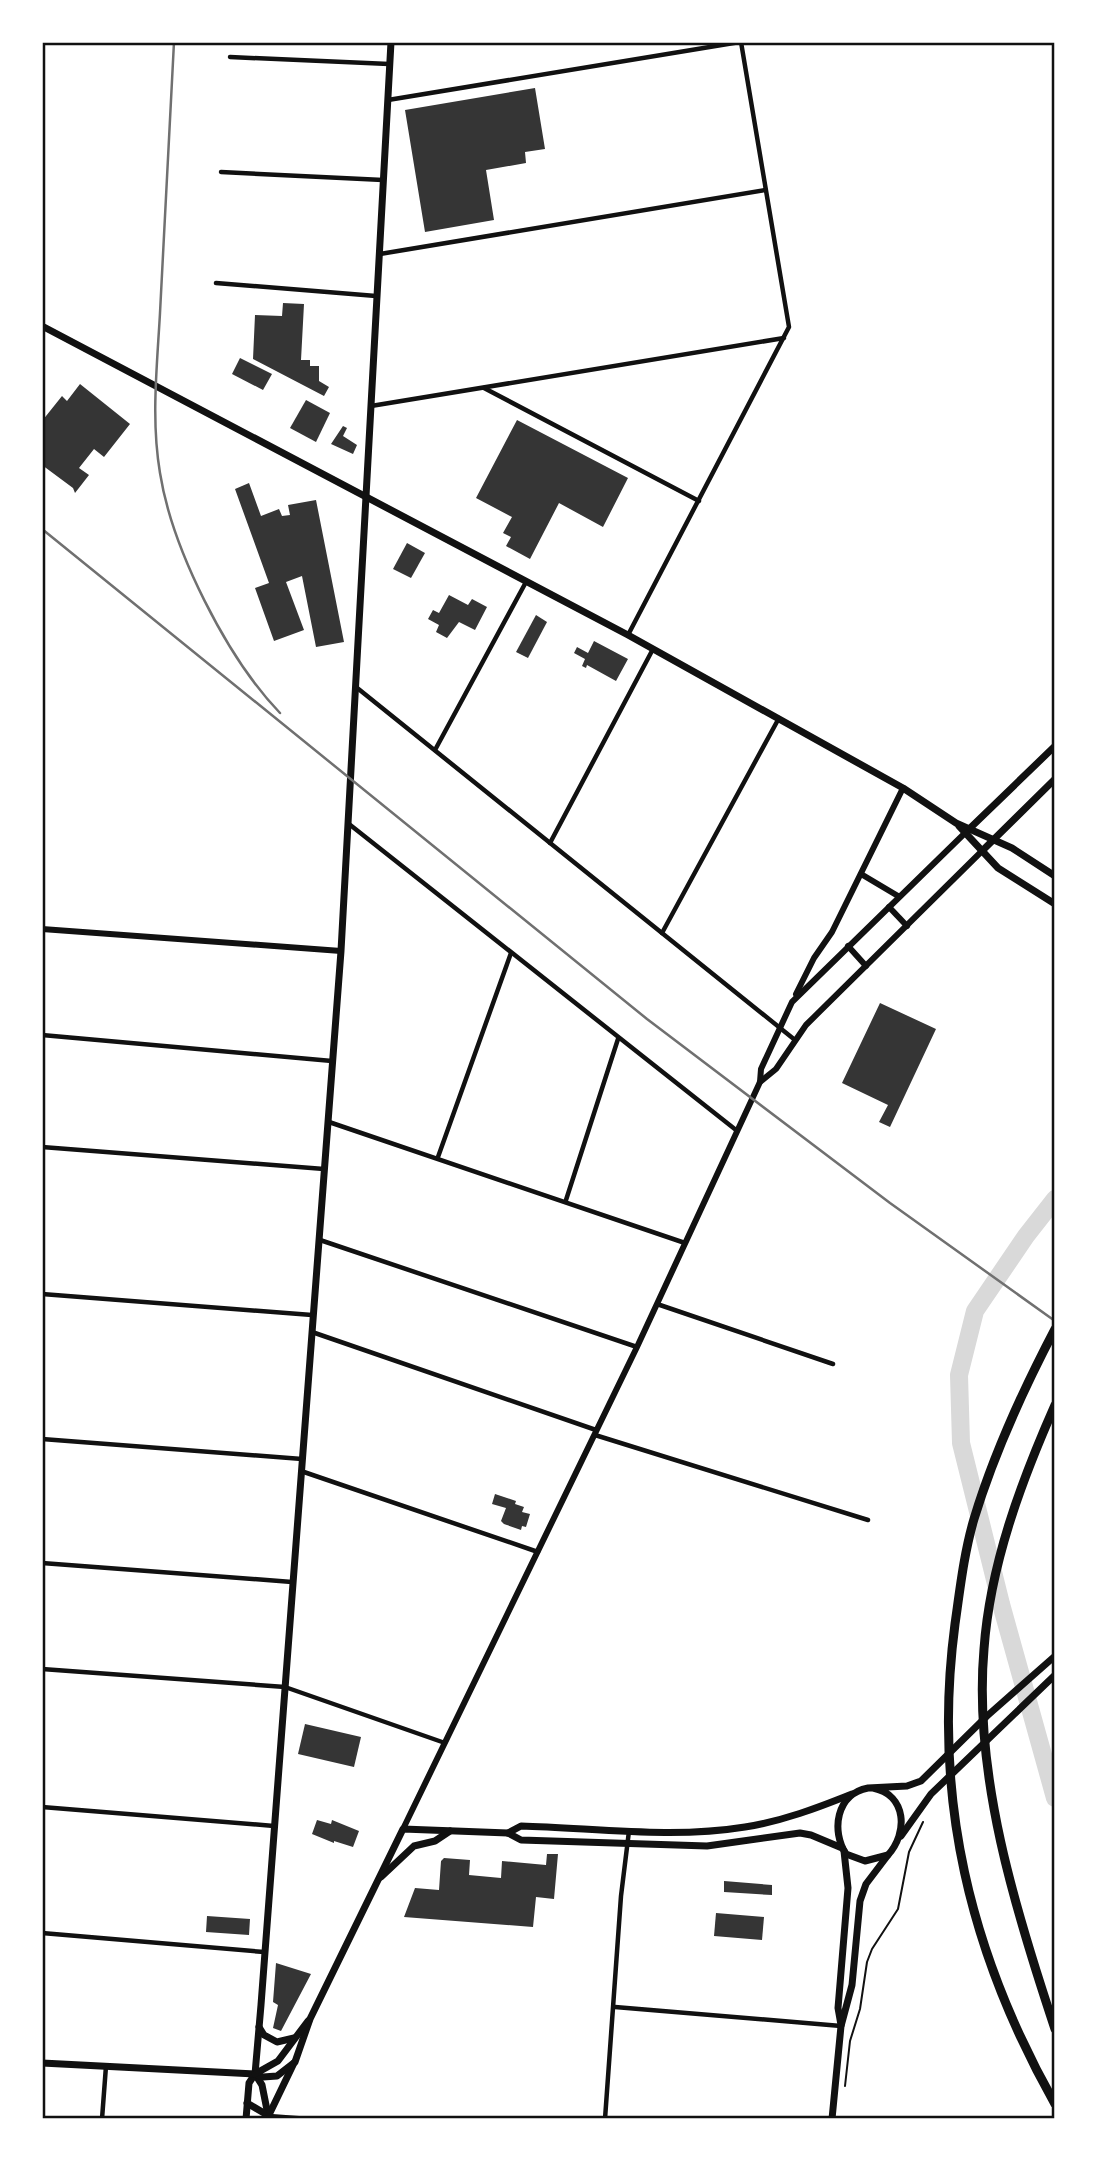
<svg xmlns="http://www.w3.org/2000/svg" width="1097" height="2161" viewBox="0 0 1097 2161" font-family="Mulish,sans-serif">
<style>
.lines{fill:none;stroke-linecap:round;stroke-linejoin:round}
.river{stroke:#d9d9d9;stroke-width:18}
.building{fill:#353535}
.path{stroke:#111;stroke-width:2}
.minor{stroke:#111;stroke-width:4.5}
.tertiary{stroke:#111;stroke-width:6}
.secondary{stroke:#111;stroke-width:7}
.primary{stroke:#111;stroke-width:7}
.motorway{stroke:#111;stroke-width:9}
.rail{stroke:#707070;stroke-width:2.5}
.neatline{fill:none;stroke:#111;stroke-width:2.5}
</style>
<rect width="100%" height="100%" fill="#fff"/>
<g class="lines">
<!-- river -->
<path class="river" d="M1055,1199l-29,37 -51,75 -16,64 2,68 40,161 54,194"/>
</g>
<!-- building -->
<g class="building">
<path d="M535,88l10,61 -20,3 1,11 -40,7 8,50 -69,12 -20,-122z"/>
<path d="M283,303l21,1 -3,56h9v6h9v15l10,6 -5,9 -71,-37 2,-44 27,1z"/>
<path d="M240,358l32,16 -9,16 -31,-16z"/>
<path d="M80,384l50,40 -26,33 -10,-8 -15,19 10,7 -14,18 -2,-5 -31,-23v-44l20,-25 5,5z"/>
<path d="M306,400l24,13 -14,29 -26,-14z"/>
<path d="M517,420l111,58 -25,49 -44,-24 -29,56 -24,-13 5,-9 -8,-4 9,-16 -36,-19z"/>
<path d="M343,426l4,2 -4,8 14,9 -4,9 -22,-10z"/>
<path d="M249,483l12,33 18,-7 3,7 8,-1 -2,-10 28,-5 28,142 -28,5 -14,-71 -16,6 18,48 -30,11 -19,-53 14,-5 -34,-94z"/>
<path d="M407,543l18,10 -14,25 -18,-9z"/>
<path d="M449,595l19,10 4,-6 15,8 -12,23 -16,-8 -12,16 -11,-6 3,-7 -11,-6 5,-9 6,3z"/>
<path d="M536,615l11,7 -19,36 -12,-6z"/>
<path d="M594,641l34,18 -12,22 -29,-16 -1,3 -4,-2 3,-7 -11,-6 3,-6 11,6z"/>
<path d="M880,1003l56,26 -46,98 -11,-5 9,-17 -46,-22z"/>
<path d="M495,1494l21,7 -1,3 9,3 -2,5 8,2 -4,13 -4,-1 -1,4 -17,-6 -3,-3 5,-13 -14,-4z"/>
<path d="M305,1724l56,13 -7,30 -56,-13z"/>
<path d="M317,1820l14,4 1,-4 27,11 -6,16 -19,-6v2l-22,-9z"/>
<path d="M547,1854h11l-4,45 -18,-2 -3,30 -129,-10 11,-29 24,2 2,-29 3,-3 26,2 -1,15 32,3 1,-17 44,4z"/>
<path d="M724,1881l48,4v10l-48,-3z"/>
<path d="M716,1913l48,4 -2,23 -48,-4z"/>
<path d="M207,1916l43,3 -1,16 -43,-3z"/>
<path d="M276,1963l35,11 -30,57 -8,-3 5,-23 -5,-3z"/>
</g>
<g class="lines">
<!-- path -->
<path class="path" d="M845,2086l5,-45 10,-32 7,-47 5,-13 26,-40 11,-57 14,-30"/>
<!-- minor -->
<g class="minor">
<path d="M230,57l159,7"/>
<path d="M388,100l352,-58"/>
<path d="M221,172l162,8"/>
<path d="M380,254l385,-64"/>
<path d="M216,283l160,13"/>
<path d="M484,388l215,113"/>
<path d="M371,406l413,-68"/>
<path d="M628,635l161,-308 -48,-285"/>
<path d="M356,687l439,353"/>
<path d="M435,750l91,-168"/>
<path d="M349,824l387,306"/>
<path d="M550,843l103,-194"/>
<path d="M662,933l117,-215"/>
<path d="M42,1035l290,26"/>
<path d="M329,1122l356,121"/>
<path d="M42,1147l282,22"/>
<path d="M438,1157l73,-204"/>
<path d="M566,1200l52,-161"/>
<path d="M320,1240l317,107"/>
<path d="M42,1294l270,21"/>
<path d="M657,1304l176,60"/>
<path d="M312,1332l284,98"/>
<path d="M595,1435l273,85"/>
<path d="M42,1439l260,20"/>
<path d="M301,1471l237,81"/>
<path d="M42,1563l250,19"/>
<path d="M42,1669l243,18 160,56"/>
<path d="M42,1807l232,19"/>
<path d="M42,1933l222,19"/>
<path d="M615,2007l226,19"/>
<path d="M269,2116l40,3"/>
<path d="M102,2119l4,-53"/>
<path d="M605,2119l16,-223 8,-65"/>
</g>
<!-- tertiary -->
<g class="tertiary">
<path d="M861,874l37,22"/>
<path d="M889,907l18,19"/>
<path d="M42,929l299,22"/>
<path d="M848,946l18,20"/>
<path d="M796,994l18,-36 18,-26 71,-144"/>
<path d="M760,1082l16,-13 30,-44 176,-174"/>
<path d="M403,1829l234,-482 123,-265 1,-13 31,-67 173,-169"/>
</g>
<!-- secondary -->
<g class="secondary">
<path d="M965,833l90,-87"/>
<path d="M982,851l73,-72"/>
<path d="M841,2025l-3,-17 10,-120 -4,-37"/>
<path d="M259,2027l5,8 13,7 17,-4"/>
<path d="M255,2074l7,11 6,30"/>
<path d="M247,2103l22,13"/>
<path d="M246,2119l3,-36 6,-9 6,-69 80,-1054 50,-909"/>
<path d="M267,2119l27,-56"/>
<path d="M832,2119l9,-93 11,-41 8,-84 6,-17 22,-29"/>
</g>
<!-- primary -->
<g class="primary">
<path d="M42,326l586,309 275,153 53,35 56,25 43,28"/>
<path d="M959,826l39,42 57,36"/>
<path d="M873,1788c34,7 35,45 15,67l-23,6 -19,-7c-15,-23 -10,-60 22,-66l39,-2 14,-5 66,-65 68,-60"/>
<path d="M508,1833l13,-7c74,2 151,13 224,1 38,-6 72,-19 107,-33"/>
<path d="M901,1836l30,-42 124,-119"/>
<path d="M381,1877l33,-31 21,-5 15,-10"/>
<path d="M42,2063l213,11 8,3 14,-1 18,-14 15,-43 93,-190 105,4 13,7 186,6 93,-13 11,2 31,13"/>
<path d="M255,2074l23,-13 30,-40"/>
</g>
<!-- motorway -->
<g class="motorway">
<path d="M1055,1329c-32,61 -61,124 -81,190 -10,34 -14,70 -19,105 -23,173 15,329 100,480"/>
<path d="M1055,1405c-34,77 -65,160 -71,244 -11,125 32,263 71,380"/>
</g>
<!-- rail -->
<g class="rail">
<path d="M174,42c-4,90 -10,181 -14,271 -3,54 -9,107 0,160 12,76 67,185 120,240"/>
<path d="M42,529l605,490 243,184 165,118"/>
</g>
</g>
<!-- border -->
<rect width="1097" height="2161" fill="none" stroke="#ffffff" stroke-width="88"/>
<rect x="44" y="44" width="1009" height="2073" class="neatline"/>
</svg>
